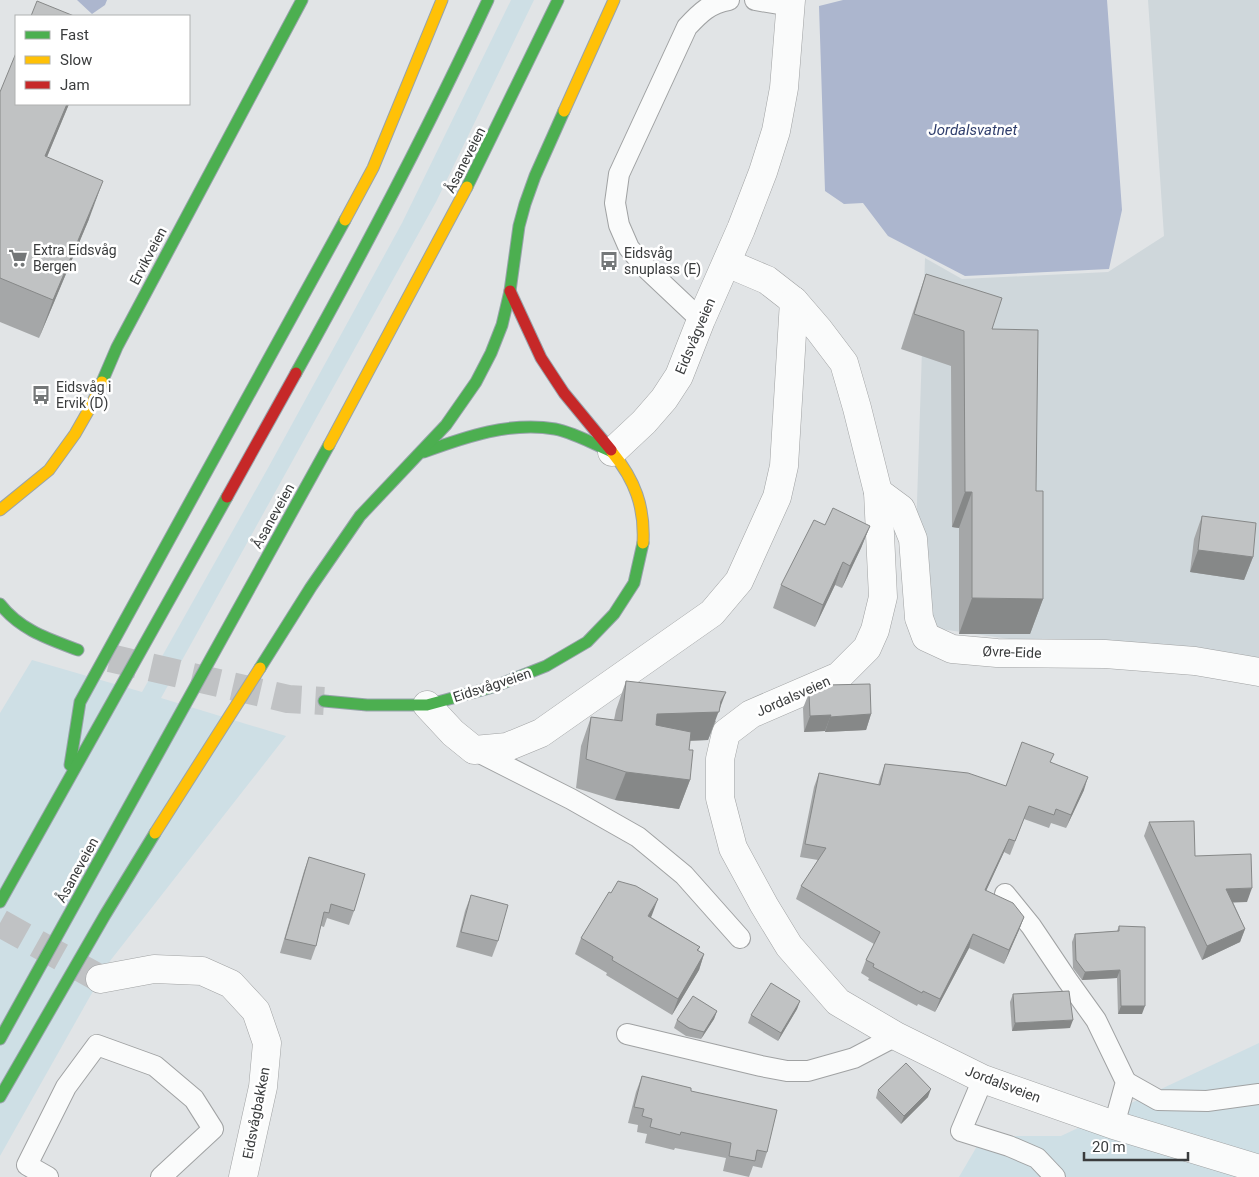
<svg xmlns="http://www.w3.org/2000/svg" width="1259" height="1177" viewBox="0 0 1259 1177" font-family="Roboto,sans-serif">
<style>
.built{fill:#cfd7db}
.green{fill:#cedfe5}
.water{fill:#acb6ce}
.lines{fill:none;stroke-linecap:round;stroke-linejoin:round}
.street-tunnel{stroke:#c0c2c4;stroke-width:28;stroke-dasharray:28 14;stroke-linecap:butt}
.primary-tunnel{stroke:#c0c2c4;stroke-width:28;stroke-dasharray:28 14;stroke-linecap:butt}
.lane-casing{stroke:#a0a2a3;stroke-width:22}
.street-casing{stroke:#a0a2a3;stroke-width:29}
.fast-casing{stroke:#98a3ab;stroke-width:13}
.slow-casing{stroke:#98a3ab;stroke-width:13}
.jam-casing{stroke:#98a3ab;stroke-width:13}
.lane{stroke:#fafbfb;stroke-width:20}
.street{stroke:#fafbfb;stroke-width:28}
.fast{stroke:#4caf50;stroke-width:11}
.slow{stroke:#ffc107;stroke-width:11}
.jam{stroke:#c62828;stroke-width:11}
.wall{fill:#a5a7a8}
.shaded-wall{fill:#868888}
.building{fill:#c0c2c3;stroke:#868888}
.labels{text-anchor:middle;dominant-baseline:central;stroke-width:5;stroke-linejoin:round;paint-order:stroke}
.street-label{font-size:14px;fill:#3a3c3d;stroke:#fff}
.poi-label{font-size:14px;fill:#3a3c3d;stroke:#fff;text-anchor:start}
.water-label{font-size:15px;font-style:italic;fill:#303f6d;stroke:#fff}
</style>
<rect width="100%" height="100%" fill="#e1e4e6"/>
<!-- built -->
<path class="built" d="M1148,0h111v675l-346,-50 12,-367 37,21 146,-7 56,-36z"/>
<!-- green -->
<g class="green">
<path d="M511,0h23l-98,202 -275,496 125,38 -176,225 -110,195v-443l32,-53 110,32 126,-224 134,-245z"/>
<path d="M1259,1043v134h-300l24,-41h78z"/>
</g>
<!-- water -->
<g class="water">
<path d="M77,0h30l-2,5 -13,9z"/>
<path d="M843,0h264l15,210 -13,59 -144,7 -77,-40 -25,-33 -19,1 -19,-13 -6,-185z"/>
</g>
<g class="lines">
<!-- street-tunnel -->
<path class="street-tunnel" d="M0,923l97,54"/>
<!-- primary-tunnel -->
<path class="primary-tunnel" d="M110,658l178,41 36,2"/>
<!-- lane casing -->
<g class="lane-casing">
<g id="lane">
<path d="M755,0l36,6"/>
<path d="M701,320l-53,-50 -19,-22 -10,-23 -4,-22 4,-29 68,-147c14,-15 22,-23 42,-27"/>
<path d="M474,750l97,49 67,38 46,38 56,63"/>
<path d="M1005,894l26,32 37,55 28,39 30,62 -12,43"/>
<path d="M627,1034l134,32 26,5h21l46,-13 42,-22"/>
<path d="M983,1079l-22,52 48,15 28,12 18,19"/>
<path d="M1126,1082l32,18 49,1 52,-7"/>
<path d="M48,1177l-21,-12 39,-78 31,-42 58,21 39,33 19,30 -52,48"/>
</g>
</g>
<!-- street casing -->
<g class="street-casing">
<g id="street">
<path d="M727,263l40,17 27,21 25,29 25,33 13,45 21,84 5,105 -8,33 -8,18 -28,28 -88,38 -25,19 -6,26v39l13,50 31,57 25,41 49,56 58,34 87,43 131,46 145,44"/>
<path d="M612,452l32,-30 20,-23 15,-23 22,-56 40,-91 22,-57 13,-41 8,-43 7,-88"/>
<path d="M878,492l23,17 12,30 6,79 7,19 26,12 45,4 108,1 90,7 64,11"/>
<path d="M427,705l26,28 21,17 33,-3 34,-14 171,-120 27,-32 38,-84 7,-31 10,-165"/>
<path d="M100,979l54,-10 48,2 29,13 25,27 11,32 -4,44 -20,90"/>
</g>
</g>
<!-- fast casing -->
<g class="fast-casing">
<g id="fast">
<path d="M467,187l91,-187"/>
<path d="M296,373c68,-122 133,-246 192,-373"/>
<path d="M102,382l15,-35 185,-347"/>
<path d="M424,452c41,-15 87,-31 131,-23 20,4 39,15 57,23"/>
<path d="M0,604c20,26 49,35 78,46"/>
<path d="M260,668l51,-81 49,-71 86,-91 30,-43 15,-29 11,-28 8,-34 9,-65 6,-22 10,-28 29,-65"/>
<path d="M324,701l43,4h60l66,-18 53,-21 41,-24 27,-28 20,-31 9,-40"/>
<path d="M70,765l10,-63 265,-482"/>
<path d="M0,902l227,-405"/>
<path d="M0,1039l329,-594"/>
<path d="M0,1097l105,-182 50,-82"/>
</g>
</g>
<!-- slow casing -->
<g class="slow-casing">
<g id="slow">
<path d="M564,111l50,-111"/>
<path d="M345,220l28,-52 69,-168"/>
<path d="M329,445l138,-258"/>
<path d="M612,452c23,28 33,55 31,91"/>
<path d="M0,510l49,-40 26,-36 16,-28 11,-24"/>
<path d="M155,833l105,-165"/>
</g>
</g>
<!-- jam casing -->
<g class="jam-casing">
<g id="jam">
<path d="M510,291l31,67 23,35 47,57"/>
<path d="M227,497l69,-124"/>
</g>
</g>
<!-- lane -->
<use href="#lane" class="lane"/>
<!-- street -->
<use href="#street" class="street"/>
<!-- fast -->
<use href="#fast" class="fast"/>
<!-- slow -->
<use href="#slow" class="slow"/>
<!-- jam -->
<use href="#jam" class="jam"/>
</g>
<!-- wall -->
<g class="wall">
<path d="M0,92l16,12h53l-22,53 42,62 -50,119 -39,-16z"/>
<path d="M926,274l66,55 44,162 7,108 -13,35h-71v-106l-7,-1 -1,-161 -50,-17 13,-40z"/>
<path d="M1202,516l51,41 -9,23 -54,-8 4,-33z"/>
<path d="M825,525l45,1 -9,22 -19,40 -7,-3 -20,42 -42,-19 8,-23z"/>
<path d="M626,681l90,40 -8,19 -18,1 -1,9 1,30 -11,29 -64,-9 -39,-12 5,-42 10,-29 23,3 2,-10z"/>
<path d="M809,693l62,21 -5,16 -41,2v-1l-21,1 -1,-24z"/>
<path d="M1051,762l33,28 -18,38 -15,-5 -2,5 -25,-9 -14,36 -6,-3 -18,39 38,26 -5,13 -15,34 -35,-16 -34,64 -17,-8 -1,2 -49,-26 1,-2 -8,-5 5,-13 8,-16 -78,-45 5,-13 17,-26 -18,-3 14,-70 5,-14 59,12 2,-7 5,-14 121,22z"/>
<path d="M1149,822l46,34 52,46h-14l12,27 -5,13 -38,18 -58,-124z"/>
<path d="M309,857l45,54 -5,14 -22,-7 -3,9 -3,-1 -5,20 -5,14 -31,-7 24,-82z"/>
<path d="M471,895l27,46 -6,16 -36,-10 9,-36z"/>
<path d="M652,915l-1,2 49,30 -2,4 6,3 -5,16 -27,45 -66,-40 1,-2 -32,-19 6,-16z"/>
<path d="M1119,926l23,88h-24l-1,-36 -35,2 -9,-12 -1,-26 3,-8 42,-3z"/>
<path d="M1013,994l57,34 -58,3 -2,-29z"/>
<path d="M800,1001l-3,8 -19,32 -30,-18 3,-8z"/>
<path d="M717,1011l-3,8 -13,20 -15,-3 -12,-8 3,-8z"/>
<path d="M642,1076l49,15 76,61 -5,16 -9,-2 -4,11 -26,-6 3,-13 -51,-10 -1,2 -29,-7 2,-9 -10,-2 1,-7 -10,-2 8,-31z"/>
<path d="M878,1090l50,7 -27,27 -25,-26z"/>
</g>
<!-- shaded-wall -->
<g class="shaded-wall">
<path d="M67,104h2l-38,91 14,-39z"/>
<path d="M103,181l-14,38 -50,119 14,-38z"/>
<path d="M965,492h7l-13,36 -7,-1z"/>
<path d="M870,526l-9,22 -19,40 8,-22z"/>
<path d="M1198,550l55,7 -9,23 -54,-8z"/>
<path d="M843,562l-8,23 -20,42 8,-22z"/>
<path d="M972,598l71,1 -13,35h-71z"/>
<path d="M726,692l-18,48 -61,2 10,-28 64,-13z"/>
<path d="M871,714l-5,16 -41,2 5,-15z"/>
<path d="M831,715l-6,16 -21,1 6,-16z"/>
<path d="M626,772l64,8 -11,29 -64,-9z"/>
<path d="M1088,777l-4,13 -18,38 5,-13z"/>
<path d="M1009,839l-5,13 -24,52 5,-14z"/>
<path d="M1252,888l-5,14 -26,1 5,-14z"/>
<path d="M658,899l-6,16 -9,16 5,-15z"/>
<path d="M1024,917l-5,13 -15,34 5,-14z"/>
<path d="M1245,929l-5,13 -38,18 5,-14z"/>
<path d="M973,934l-4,14 -34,64 5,-13z"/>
<path d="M704,954l-5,16 -27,45 6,-16z"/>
<path d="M1120,970l-3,8 -35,2 3,-8z"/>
<path d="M800,1001l-3,8 -19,32 3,-8z"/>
<path d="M1121,1006h24l-3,8h-24z"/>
<path d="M717,1011l-3,8 -13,20 3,-7z"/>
<path d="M1073,1020l-3,8 -58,3 3,-8z"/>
<path d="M931,1089l-3,8 -27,27 3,-8z"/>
</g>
<!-- building -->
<g class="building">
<path d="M37,1l37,15h-43z"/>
<path d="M16,53v51h51l-22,52 58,25 -50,119 -53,-22v-186z"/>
<path d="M926,274l76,24 -10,31 46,1 -2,161h7v108l-71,-1v-106h-7l-1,-161 -50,-17z"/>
<path d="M833,508l37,18 -20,40 -7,-4 -20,43 -42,-20 33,-65 11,5z"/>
<path d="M1202,516l54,7 -3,34 -55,-7z"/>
<path d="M626,681l100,11 -5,9 -2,11 -62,2 -1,11 35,7 -2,18h4l-3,30 -64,-8 -40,-13 5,-42 31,4z"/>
<path d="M870,684l1,30 -41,3 1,-2 -21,1 -1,-23 18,-8z"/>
<path d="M1022,742l32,12 -4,8 38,15 -17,38 -15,-6 -2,6 -25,-9 -14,35 -6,-2 -24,51 28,13 11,14 -15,33 -36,-16 -33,65 -17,-8 -1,2 -49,-26 1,-3 -8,-4 14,-28 -79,-46 25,-38 -21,-4 14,-71 61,12 5,-21 83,9 38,13z"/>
<path d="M1194,821l1,35 56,-2 1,34 -26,1 19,40 -38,17 -58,-124z"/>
<path d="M309,857l56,17 -11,37 -23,-7 -2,9 -5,-1 -8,34 -31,-7z"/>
<path d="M618,881l18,5 22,13 -10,17 52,31 -3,3 7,4 -26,45 -66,-39 1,-3 -32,-19 28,-46 2,1z"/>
<path d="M471,895l37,10 -10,36 -37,-9z"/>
<path d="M1119,926l26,1v79h-24l-1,-36 -35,2 -9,-12 -1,-26 44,-3z"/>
<path d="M771,983l29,18 -19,32 -30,-18z"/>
<path d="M1069,991l4,29 -58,3 -2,-29z"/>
<path d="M693,996l24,15 -13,21 -15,-4 -12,-8z"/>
<path d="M906,1063l25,26 -27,27 -26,-26z"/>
<path d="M642,1076l49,12v3l86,19 -10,42 -10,-2 -2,11 -26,-5 2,-13 -50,-11 -1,3 -30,-8 2,-8 -10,-3 2,-7 -10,-2z"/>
</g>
<!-- icons -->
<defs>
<g id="supermarket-bare" transform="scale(1.5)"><path d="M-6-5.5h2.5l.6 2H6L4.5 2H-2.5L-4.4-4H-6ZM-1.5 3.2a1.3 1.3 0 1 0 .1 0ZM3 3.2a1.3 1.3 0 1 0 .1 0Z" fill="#747778" stroke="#fff" stroke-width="2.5" paint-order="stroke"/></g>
<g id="bus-bare" transform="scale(1.5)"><path d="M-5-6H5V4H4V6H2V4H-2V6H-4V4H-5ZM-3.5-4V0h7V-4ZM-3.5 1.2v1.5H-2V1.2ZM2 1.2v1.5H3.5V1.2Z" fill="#747778" stroke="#fff" stroke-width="2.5" paint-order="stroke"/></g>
</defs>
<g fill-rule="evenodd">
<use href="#supermarket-bare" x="18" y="258"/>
<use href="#bus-bare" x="609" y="261"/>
<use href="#bus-bare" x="41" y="395"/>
</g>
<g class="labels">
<!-- street labels -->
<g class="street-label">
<text transform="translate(465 160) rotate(-63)">Åsaneveien</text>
<text transform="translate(148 256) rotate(-62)">Ervikveien</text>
<text transform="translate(695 336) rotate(-67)">Eidsvågveien</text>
<text transform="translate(273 516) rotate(-61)">Åsaneveien</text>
<text transform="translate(1012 652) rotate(2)">Øvre-Eide</text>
<text transform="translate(492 685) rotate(-18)">Eidsvågveien</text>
<text transform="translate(793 696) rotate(-24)">Jordalsveien</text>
<text transform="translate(77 870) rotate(-61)">Åsaneveien</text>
<text transform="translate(1003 1084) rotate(21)">Jordalsveien</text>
<text transform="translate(256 1113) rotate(-79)">Eidsvågbakken</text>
</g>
<!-- poi labels -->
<g class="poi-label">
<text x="33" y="250">Extra Eidsvåg<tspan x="33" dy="16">Bergen</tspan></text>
<text x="624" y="253">Eidsvåg<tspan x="624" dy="16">snuplass (E)</tspan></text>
<text x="56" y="387">Eidsvåg i<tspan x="56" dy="16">Ervik (D)</tspan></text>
</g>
<!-- water labels -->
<g class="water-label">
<text x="973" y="130">Jordalsvatnet</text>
</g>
</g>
<!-- legend -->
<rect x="15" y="15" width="175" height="90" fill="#ffffff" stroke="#b0b1b1"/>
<rect x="25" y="31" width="25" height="8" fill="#4caf50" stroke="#b0b1b1"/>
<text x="60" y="40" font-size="15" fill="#3a3c3d">Fast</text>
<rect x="25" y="56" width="25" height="8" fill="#ffc107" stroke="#b0b1b1"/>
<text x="60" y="65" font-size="15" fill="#3a3c3d">Slow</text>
<rect x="25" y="81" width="25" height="8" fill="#c62828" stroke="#b0b1b1"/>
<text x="60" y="90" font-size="15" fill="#3a3c3d">Jam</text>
<!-- scale -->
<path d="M1084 1152v8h104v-8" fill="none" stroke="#3a3c3d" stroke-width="2.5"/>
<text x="1092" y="1152" font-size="15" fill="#3a3c3d" stroke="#ffffff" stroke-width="4" paint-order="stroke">20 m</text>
</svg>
